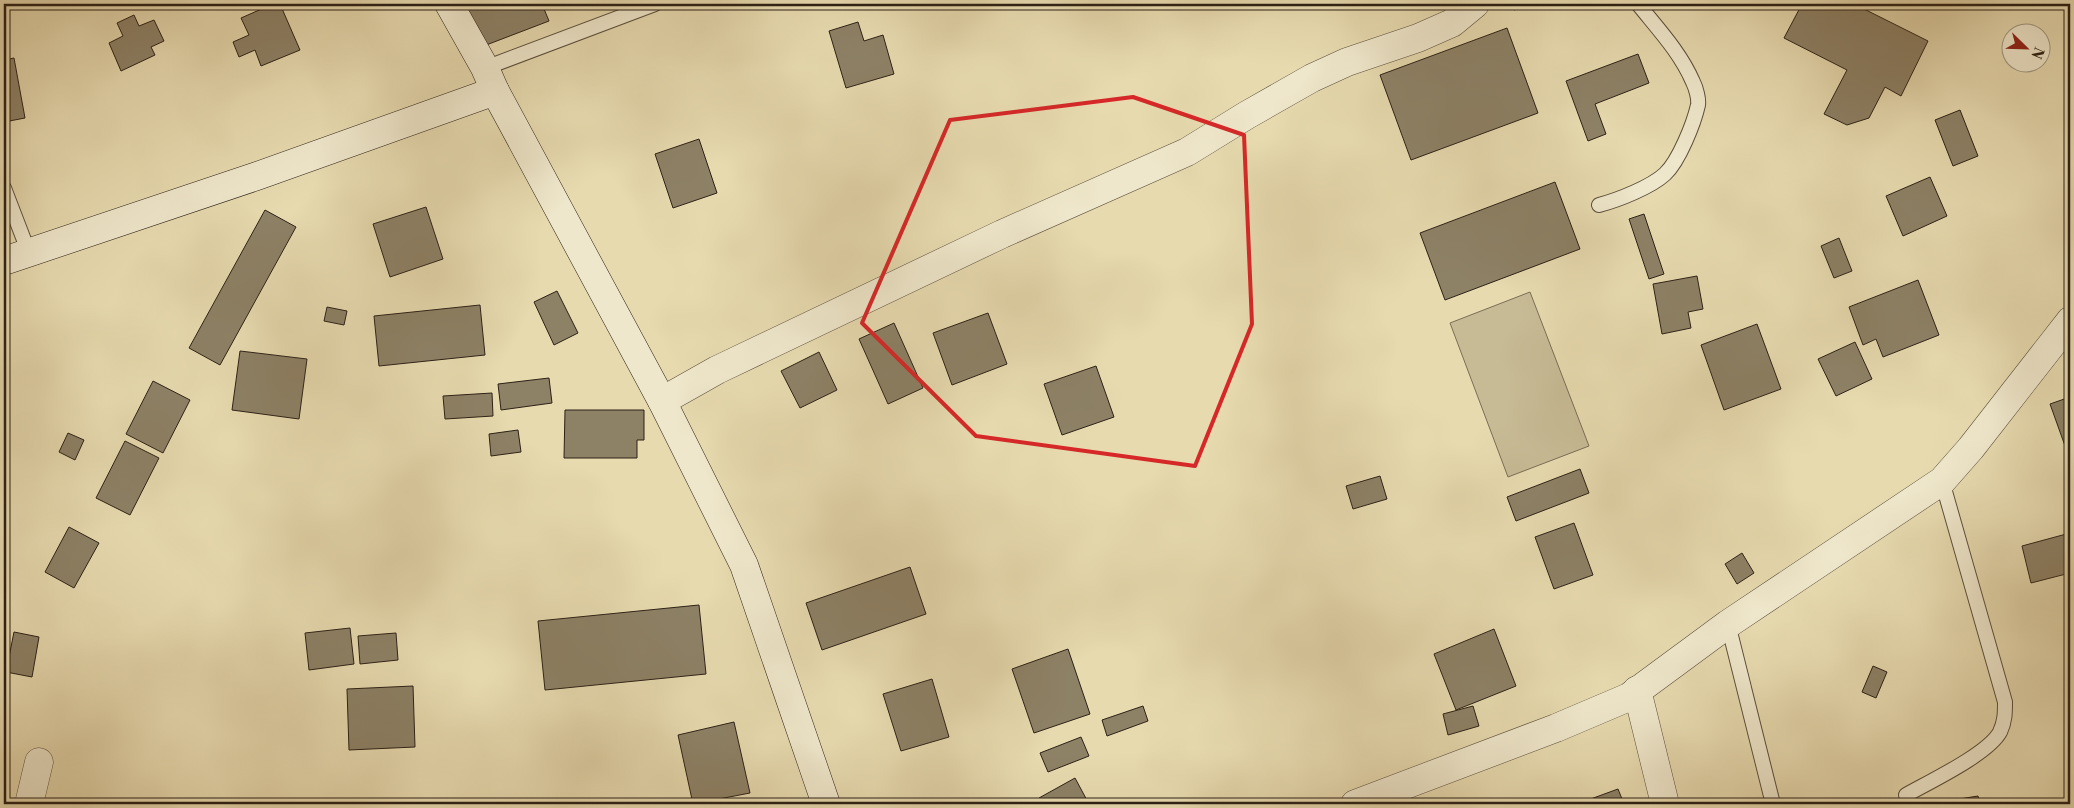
<svg xmlns="http://www.w3.org/2000/svg" width="2074" height="808" viewBox="0 0 2074 808" font-family="'Libre Bodoni',serif">
<style>
.green{fill:#c7bb95;stroke:#7a6e56}
.building{fill:#8d8166;stroke:#2c2116}
.lines{fill:none;stroke-linecap:round;stroke-linejoin:round}
.lane-casing{stroke:#5b4f3c;stroke-width:16}
.street-casing{stroke:#5b4f3c;stroke-width:29}
.secondary-casing{stroke:#2c2116;stroke-width:29}
.lane{stroke:#efe7cb;stroke-width:14}
.street{stroke:#efe7cb;stroke-width:28}
.secondary{stroke:#efe7cb;stroke-width:28}
.marked{fill:none;stroke:#d62828;stroke-width:4;stroke-linejoin:round}
</style>
<rect width="100%" height="100%" fill="#e7daaf"/>
<filter id="stains"><feTurbulence type="fractalNoise" baseFrequency=".004" numOctaves="4"/><feColorMatrix values="0 0 0 0 .2 0 0 0 0 .09 0 0 0 0 .02 0 0 0 .5 -.17"/></filter>
<radialGradient id="worn" r=".72"><stop offset=".6" stop-color="#630" stop-opacity="0"/><stop offset="1" stop-color="#630" stop-opacity=".3"/></radialGradient>
<!-- green -->
<path class="green" d="M1530,292l59,154 -81,31 -58,-154z"/>
<!-- building -->
<g class="building">
<path d="M273,4h7l20,46 -39,16 -6,-16 -16,7 -6,-15 16,-7 -8,-17z"/>
<path d="M465,4h77l7,17 -68,26z"/>
<path d="M1511,4h20l-17,6z"/>
<path d="M1802,4h52l74,37 -27,55 -16,-9 -16,31 -22,7 -23,-11 23,-44 -63,-32z"/>
<path d="M134,15l5,11 15,-6 10,21 -13,6 4,8 -34,16 -12,-28 14,-7 -6,-13z"/>
<path d="M858,22l6,19 19,-6 11,39 -48,14 -17,-57z"/>
<path d="M1507,28l31,85 -127,47 -31,-85z"/>
<path d="M1638,54l11,29 -54,21 11,30 -18,7 -22,-60z"/>
<path d="M14,58l11,60 -21,4v-62z"/>
<path d="M1960,110l18,46 -25,10 -18,-46z"/>
<path d="M699,139l18,54 -44,15 -18,-54z"/>
<path d="M1930,177l17,39 -44,20 -17,-40z"/>
<path d="M1555,182l25,67 -135,51 -25,-67z"/>
<path d="M426,207l17,52 -53,18 -17,-53z"/>
<path d="M265,210l31,17 -76,138 -31,-17z"/>
<path d="M1644,214l20,60 -15,5 -20,-60z"/>
<path d="M1839,238l13,33 -18,7 -13,-32z"/>
<path d="M1697,276l6,33 -15,3 3,16 -29,6 -9,-50z"/>
<path d="M1918,280l21,55 -56,22 -7,-18 -13,6 -14,-38z"/>
<path d="M557,291l21,42 -24,12 -20,-43z"/>
<path d="M480,305l5,50 -106,11 -5,-50z"/>
<path d="M327,307l20,4 -3,14 -20,-4z"/>
<path d="M988,313l19,51 -55,21 -19,-52z"/>
<path d="M894,323l29,65 -35,16 -29,-65z"/>
<path d="M1757,324l24,65 -57,21 -23,-65z"/>
<path d="M1855,342l17,37 -36,17 -18,-37z"/>
<path d="M240,351l67,8 -8,60 -67,-9z"/>
<path d="M819,352l18,38 -37,18 -19,-37z"/>
<path d="M1096,366l18,51 -52,18 -18,-51z"/>
<path d="M549,378l3,25 -51,7 -3,-26z"/>
<path d="M153,381l37,19 -27,53 -37,-19z"/>
<path d="M492,393l1,23 -48,3 -2,-23z"/>
<path d="M2070,397v59l-1,1 -19,-53z"/>
<path d="M565,410h79v30h-7v18h-73z"/>
<path d="M518,430l3,22 -30,4 -2,-22z"/>
<path d="M68,433l16,7 -9,20 -16,-8z"/>
<path d="M125,441l34,17 -29,57 -34,-17z"/>
<path d="M1580,469l9,24 -73,28 -9,-24z"/>
<path d="M1380,476l7,23 -34,10 -7,-23z"/>
<path d="M1574,523l19,52 -39,14 -19,-52z"/>
<path d="M69,527l30,16 -25,45 -29,-16z"/>
<path d="M2070,533v40l-39,10 -9,-37z"/>
<path d="M1742,553l12,20 -17,11 -12,-20z"/>
<path d="M910,567l16,47 -104,36 -16,-47z"/>
<path d="M699,605l7,69 -161,16 -7,-69z"/>
<path d="M350,628l4,36 -45,6 -4,-37z"/>
<path d="M1494,629l22,57 -60,24 -22,-56z"/>
<path d="M14,632l25,5 -7,40 -26,-5z"/>
<path d="M396,633l2,27 -38,4 -2,-28z"/>
<path d="M1068,649l22,65 -56,19 -22,-64z"/>
<path d="M1873,666l14,6 -11,26 -14,-6z"/>
<path d="M932,679l17,58 -48,14 -18,-57z"/>
<path d="M413,686l2,61 -66,3 -2,-61z"/>
<path d="M1143,706l5,15 -41,15 -5,-16z"/>
<path d="M1473,706l6,20 -31,9 -5,-21z"/>
<path d="M734,722l16,71 -57,11 -15,-69z"/>
<path d="M1081,737l8,19 -41,16 -8,-19z"/>
<path d="M1075,778l14,26h-46l-4,-6z"/>
<path d="M1618,789l6,15h-47z"/>
<path d="M1978,796l2,8h-52z"/>
</g>
<g class="lines">
<!-- lane casing -->
<g class="lane-casing">
<g id="lane">
<path d="M485,68l170,-64"/>
<path d="M4,188l25,65"/>
<path d="M1599,205c19,-5 52,-18 66,-31 14,-13 29,-51 33,-69 1,-6 -2,-17 -5,-23 -13,-30 -35,-53 -55,-78"/>
<path d="M1728,624l45,180"/>
<path d="M1906,795c23,-13 82,-41 94,-63 5,-11 5,-19 5,-30l-63,-221"/>
</g>
</g>
<!-- street casing -->
<g class="street-casing">
<g id="street">
<path d="M662,401l55,-31 285,-136 185,-82 60,-37 65,-37 35,-16 71,-24 34,-15 23,-19"/>
<path d="M1637,690l28,114"/>
<path d="M29,804l10,-42"/>
<path d="M1355,804l201,-76 73,-31 99,-73 214,-143 29,-33 99,-127"/>
</g>
</g>
<!-- secondary casing -->
<g class="secondary-casing">
<g id="secondary">
<path d="M449,4l36,64 10,23 167,310 82,164 82,239"/>
<path d="M4,261l253,-85 238,-85"/>
</g>
</g>
<!-- lane -->
<use href="#lane" class="lane"/>
<!-- street -->
<use href="#street" class="street"/>
<!-- secondary -->
<use href="#secondary" class="secondary"/>
</g>
<!-- marked area -->
<path class="marked" d="M1133,97l111,38 8,189 -57,142 -219,-30 -114,-113 88,-203z"/>
<!-- margin -->
<rect width="2074" height="808" fill="none" stroke="#e7daaf" stroke-width="20"/>
<rect x="5" y="5" width="2064" height="798" fill="none" stroke="#2c2116" stroke-width="2.5"/>
<rect x="10" y="10" width="2054" height="788" fill="none" stroke="#2c2116"/>
<!-- north arrow -->
<g transform="translate(2026 48) rotate(113)"><circle r="24" fill="#efe7cb" stroke="#a19883"/>
<path d="M0-4L9 19L0 12L-9 19Z" fill="#8f2418"/>
<text y="-8" font-size="14" font-weight="bold" text-anchor="middle" fill="#2c2116">N</text>
</g>
<rect width="100%" height="100%" filter="url(#stains)"/>
<rect width="100%" height="100%" fill="url(#worn)"/>
</svg>
